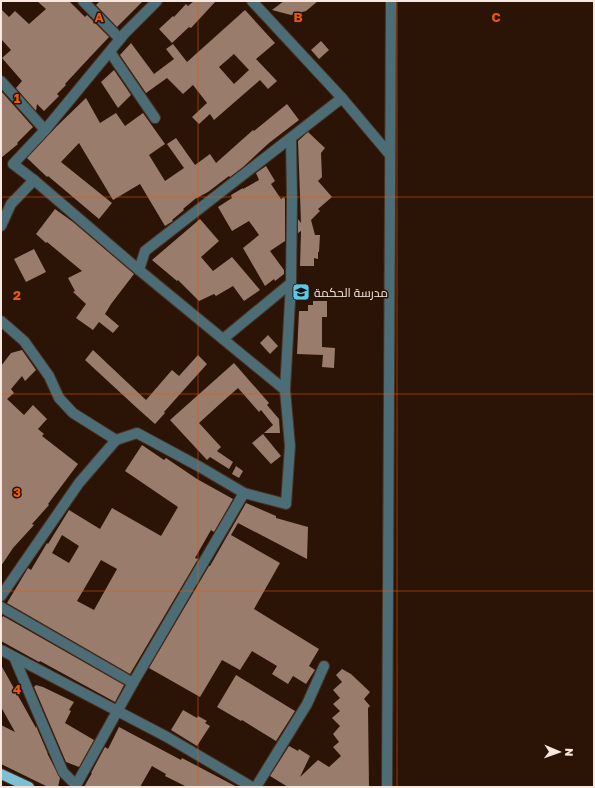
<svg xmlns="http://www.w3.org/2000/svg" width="595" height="788" viewBox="0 0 595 788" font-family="'Golos Text',Cairo,sans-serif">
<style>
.building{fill:#997c6b;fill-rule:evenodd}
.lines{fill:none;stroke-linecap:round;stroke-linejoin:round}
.minor-casing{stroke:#483224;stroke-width:12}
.major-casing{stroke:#483224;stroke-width:12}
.minor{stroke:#4d6d76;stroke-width:10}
.major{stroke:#7cc0d4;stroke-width:10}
.grid{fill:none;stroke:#e8590c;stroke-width:1;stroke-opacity:0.55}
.labels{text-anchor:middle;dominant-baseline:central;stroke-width:3;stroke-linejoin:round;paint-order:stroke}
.poi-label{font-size:12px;fill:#f8e7de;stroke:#2b1406;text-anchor:start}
.grid-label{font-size:13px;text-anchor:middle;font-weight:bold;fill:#e8590c;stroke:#2b1406;stroke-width:3;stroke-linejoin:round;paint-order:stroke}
</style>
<rect width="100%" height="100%" fill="#2b1406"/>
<!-- building -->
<g class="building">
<path d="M37,1h32l16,16 2,-2 22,22 -18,19 -26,28 1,1 -9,9 2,2 -15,15 -7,-7 -1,7 -20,-23 6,-7 -20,-23 9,-8 -10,-11v-30l8,8 6,-6 14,13 17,-15z"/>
<path d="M100,1h43l-26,26 -21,-22z"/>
<path d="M194,1h22l-25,27 -2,-1 -17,16 -13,-14 14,-13 1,1 12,-13 2,2z"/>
<path d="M284,1h34l-12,10 -15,4 -19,-5z"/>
<path d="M245,10l30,33 -19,16 21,22 -9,8 -8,-9 -46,40 -4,-6 -11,10 -7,-7 15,-14 -14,-18 -10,9 -16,-16 -21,15 -26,-38 11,-12 23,31 20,-15 -8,-10 7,-5 14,18zM234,54l15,16 -15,14 -15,-17z"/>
<path d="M321,41l8,9 -10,9 -8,-9z"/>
<path d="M114,70l17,25 -13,13 -17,-26z"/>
<path d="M1,91l32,36 -16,16 1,1 -17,14z"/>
<path d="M86,98l14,25 16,-10 9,13 18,-13 22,31 -16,11 16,26 19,-13 -17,-24 9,-6 19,27 15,-11 6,9 37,-33 1,1 33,-27 12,16 -30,23 -26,24 -13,10 -1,-1 -21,16 -13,7 -12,10 1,1 -12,10 1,1 -8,5 -25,-42 -27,16 -34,-57 -18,19 51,41 -13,16 -51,-43 -1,1 -20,-19 30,-32z"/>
<path d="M308,132l17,16 -4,5 1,24 -4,4 14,16 -14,12 2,2 -9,9 4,15h5l-1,17h-1v7l-4,-1v8h-14l1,-35 -3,2v-14l3,4 -3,-82z"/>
<path d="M266,166l9,15 -4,3 10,15 3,-2 1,2v42l-15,10 14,19v4l-9,7 -1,-2 -9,7 -22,-38 16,-13 -10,-14 -17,10 -14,-24 14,-9 -1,-3 12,-7v1l16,-9 -3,-7z"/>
<path d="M55,209l18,13 61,52 -23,30 -6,10 14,12 -6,7 -14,-11 -6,8 -17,-12 10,-14 -13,-12 2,-1 -7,-13 14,-7 -35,-29 -1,1 -10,-9z"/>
<path d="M200,219l19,22 -18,16 12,14 19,-14 28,33 -16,11 -11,-15 -17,10 -2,-2 -15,7 -21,-21 -1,1 -25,-21z"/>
<path d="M34,249l12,23 -20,10 -12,-23z"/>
<path d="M313,301h14v16h-5v30l13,1 -1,20 -12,-1 1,-12 -26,-1 2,-43h9v-6h5z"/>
<path d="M268,335l10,11 -8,8 -10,-11z"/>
<path d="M22,350l14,20 -11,11 -3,-5 -11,13 3,4 -7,6 17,16 9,-10 14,14 -9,10 6,5 -2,2 36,28 -30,40 1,1 -17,19 2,1 -21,23 -12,18v-200l10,-13z"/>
<path d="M93,350l53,50 26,-30 7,6 19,-21 9,9 -43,48 1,1 -10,11 -18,-16 -52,-48z"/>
<path d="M234,363l35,40 -2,2 12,14 1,14h-16l9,-8 -12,-15 -2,2 -21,-24 -17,15 -22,20 22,24 -4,4 16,11 -4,7 -19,-12 -3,3 -37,-40z"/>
<path d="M263,434l18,22 -10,8 -19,-21z"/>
<path d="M142,445l22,15 2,-2 31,21 36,20 -19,33 -3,-2 -16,28 3,1 -68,115 -123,-71 21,-35 3,2 16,-27 1,1 21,-34 31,19 12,-21 49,28 17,-29 -53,-36zM62,535l17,11 -10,17 -17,-10zM101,560l16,9 -23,41 -17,-9z"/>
<path d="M236,466l7,5 -4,7 -7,-4z"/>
<path d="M246,503l30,13v2l32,9 -1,32 -69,-36 -7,12 49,28 -26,46 65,40 -10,17 6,4 -9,14 -13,-8 -5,8 -16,-10 5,-8 -25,-15 -12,19 -18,-10 -22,37 -51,-29 60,-102h1z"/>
<path d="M3,616l121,69 -9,17 -75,-41 -1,1 -38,-21v-21z"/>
<path d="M1,665l35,63v-2l12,28 -1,-1 13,25 -2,9h-10l-47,-23v-39l14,7 -14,-25z"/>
<path d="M342,669l9,5 19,18 -6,7 6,7 -2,2 1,79h-81l-18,-11 19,-30 9,5 1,-2 11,7 -10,21 18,-17 11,7 12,-11 -8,-9 6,-5 -6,-8 7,-8 -8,-8 8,-7 -7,-7 7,-6 -7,-8 9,-8 -6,-7z"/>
<path d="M236,675l59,36 -19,30 -34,-21 -1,1 -24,-14z"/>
<path d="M36,685l7,2 31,15 -5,8 2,1 -6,12 29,17 -15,27 -13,-5 -32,-75z"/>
<path d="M183,710l14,8 1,-2 9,5 -2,2 5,3 -13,20 -26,-16z"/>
<path d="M119,727l62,33 1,-2 55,29h-50l-22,-11 1,-2 -14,-8 -12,21h-56l8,-14h-1l14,-26 3,2z"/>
</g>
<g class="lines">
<!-- minor casing -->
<g class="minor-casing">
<g id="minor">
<path d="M83,1l37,38"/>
<path d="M252,1l90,97 48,57"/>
<path d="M110,52l45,66"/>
<path d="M1,81l44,49"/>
<path d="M34,180l105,90"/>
<path d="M1,226l10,-22 23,-24 -21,-16 32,-34 80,-97 32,-32"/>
<path d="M1,321l23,20 25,35 10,22 14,15 43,27 21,-7 63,34 44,26 42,11 4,-58 -5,-56 -146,-120 6,-19 197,-153"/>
<path d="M223,339l68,-56"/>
<path d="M285,390l6,-107 1,-84 -1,-61"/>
<path d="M1,596l78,-113 37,-43"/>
<path d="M1,607l132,76"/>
<path d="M1,650l166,87 85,50"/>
<path d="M14,657l49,115 13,13"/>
<path d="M75,787l58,-104 111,-190"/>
<path d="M256,787l51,-83 17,-38"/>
<path d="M387,787l4,-786"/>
</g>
</g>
<!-- major casing -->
<g class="major-casing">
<path id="major" d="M1,774l28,13"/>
</g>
<!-- minor -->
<use href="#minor" class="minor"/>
<!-- major -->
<use href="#major" class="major"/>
</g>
<!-- grid -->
<path class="grid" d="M198,1v786M397,1v786M1,197h593M1,394h593M1,591h593"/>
<!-- icons -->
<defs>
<g id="school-square" transform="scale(0.9)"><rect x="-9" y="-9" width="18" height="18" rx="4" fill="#5ac8e6" stroke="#2b1406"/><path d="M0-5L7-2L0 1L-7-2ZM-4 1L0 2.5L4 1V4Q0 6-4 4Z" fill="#111"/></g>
</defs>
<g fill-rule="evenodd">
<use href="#school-square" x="301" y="292"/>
</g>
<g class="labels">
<!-- poi labels -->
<g class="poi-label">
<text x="314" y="292">مدرسة الحكمة</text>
</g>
</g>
<g class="grid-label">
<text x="99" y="22">A</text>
<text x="298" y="22">B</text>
<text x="496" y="22">C</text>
<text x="17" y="103">1</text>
<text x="17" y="300">2</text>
<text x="17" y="497">3</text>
<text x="17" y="694">4</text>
</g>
<!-- border -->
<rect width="595" height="788" fill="none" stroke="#f8e7de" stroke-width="4"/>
<!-- north arrow -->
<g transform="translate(559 752) rotate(92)" stroke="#2b1406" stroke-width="3" paint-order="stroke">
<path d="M0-3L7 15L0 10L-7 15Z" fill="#f8e7de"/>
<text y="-6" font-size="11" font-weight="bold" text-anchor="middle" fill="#f8e7de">N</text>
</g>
</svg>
